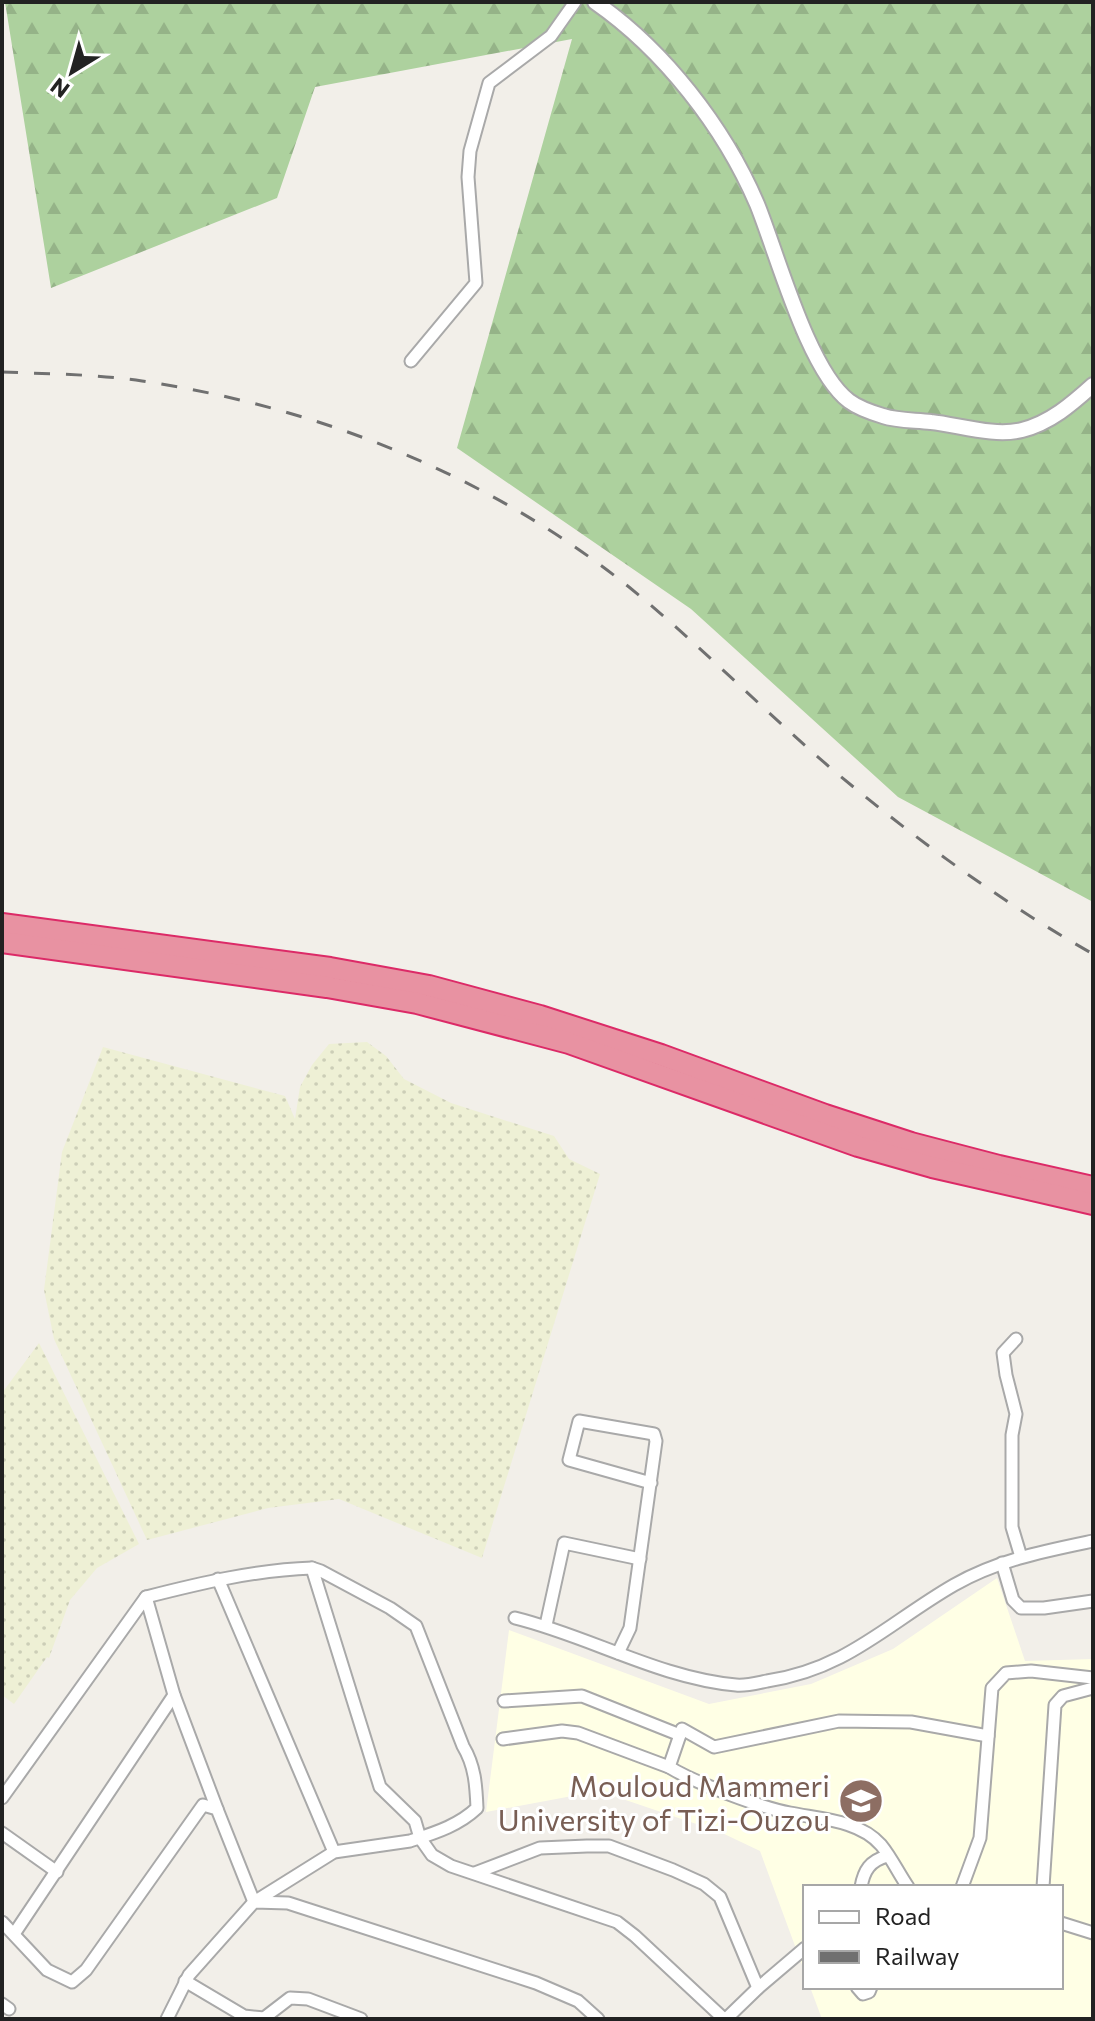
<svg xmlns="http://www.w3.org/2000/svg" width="1095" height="2021" viewBox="0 0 1095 2021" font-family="Commissioner,sans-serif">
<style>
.education{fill:#ffffe5}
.farmland{fill:url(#farmland-dots)}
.forest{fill:url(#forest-firs)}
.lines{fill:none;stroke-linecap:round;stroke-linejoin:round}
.minor-casing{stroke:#a9a9a9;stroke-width:15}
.tertiary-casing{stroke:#a9a9a9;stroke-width:18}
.motorway-casing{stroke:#dc2a67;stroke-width:24}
.minor{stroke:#fff;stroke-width:11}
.tertiary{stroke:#fff;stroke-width:14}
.motorway{stroke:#e892a2;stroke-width:20}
.rail{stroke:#707070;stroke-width:3;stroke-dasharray:16 16;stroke-linecap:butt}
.labels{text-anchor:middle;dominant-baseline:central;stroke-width:6;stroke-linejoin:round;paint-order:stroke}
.education-label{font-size:30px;fill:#785e54;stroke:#fff;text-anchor:end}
</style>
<defs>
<pattern id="farmland-dots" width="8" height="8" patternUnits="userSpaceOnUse" patternTransform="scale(2)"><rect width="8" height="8" fill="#eef0d5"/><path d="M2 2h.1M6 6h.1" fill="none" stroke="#ccceb7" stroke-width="1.8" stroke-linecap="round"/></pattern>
<pattern id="forest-firs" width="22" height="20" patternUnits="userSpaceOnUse" patternTransform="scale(2)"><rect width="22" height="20" fill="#add19e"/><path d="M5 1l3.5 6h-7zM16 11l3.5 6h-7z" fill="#95b388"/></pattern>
</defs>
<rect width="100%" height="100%" fill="#f2efe9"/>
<!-- education -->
<path class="education" d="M997,1578l28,83 68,-2v360h-271l-12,-32h251v-100h-256v86l-45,-122 -40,-19 -121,-41 -113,21 23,-182 200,74 102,-20 82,-35z"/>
<!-- farmland -->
<g class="farmland">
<path d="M367,1042l19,14 18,23 47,24 103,33 15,23 31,15 -118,384 -143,-59 -71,9 -121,32 -93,-201 -10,-49 18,-138 41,-105 182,49 10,23 5,-32 12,-22 17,-21z"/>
<path d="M39,1343l100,201 -42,24 -27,32 -21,58 -2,-1 -33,47 -12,-9v-302z"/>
</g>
<!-- forest -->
<path class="forest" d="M5,2h1088v900l-195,-105 -207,-188 -234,-161 115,-409 -257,48 -38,111 -226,90z"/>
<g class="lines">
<!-- minor casing -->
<g class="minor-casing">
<g id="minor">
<path d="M411,361l65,-78 -8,-106 2,-26 19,-68 62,-47 24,-34"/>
<path d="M1016,1339l-13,14 3,22 10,39 -4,21v92l9,30"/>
<path d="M1002,1563l11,37 8,8h23l49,-7"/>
<path d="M218,1579l116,273"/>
<path d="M146,1597c55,-14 109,-27 166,-29"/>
<path d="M515,1618c74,18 144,60 221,67 10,1 21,-2 31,-4 80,-12 121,-58 187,-96 44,-25 91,-34 139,-44"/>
<path d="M546,1625l18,-82 76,16"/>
<path d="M618,1653l12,-25 26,-187 -2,-7 -75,-13 -10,39 82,23"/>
<path d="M504,1701l78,-5 98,39"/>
<path d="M503,1739l59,-8 16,2 91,34"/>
<path d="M2,1798l144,-201 28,98 43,114"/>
<path d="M2,1833l55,39"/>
<path d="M475,1873l65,-25 47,-2h22l64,24 31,14 16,13 38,91"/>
<path d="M861,1887c3,-17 9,-26 26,-31"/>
<path d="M908,1887c-9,-13 -17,-30 -27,-42 -22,-25 -61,-26 -91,-32 -28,-5 -97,-31 -121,-46l13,-38 32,18 125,-26 72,1 77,14"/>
<path d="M962,1887l18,-49 12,-150 14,-15 25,-2 62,7"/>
<path d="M1043,1887l12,-182 8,-9 30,-8"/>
<path d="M2,1922l45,48 25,12 14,-12 117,-165 14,4 37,93 80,-50 76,-11c24,-8 48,-15 67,-33 -1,-23 -2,-42 -14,-62l-47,-120 -26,-18 -69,-37 -9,-3 68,219 35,34 5,17 12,17 19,11 166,56 18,14 89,83"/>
<path d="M1061,1923l32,10"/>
<path d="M14,1934l160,-239"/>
<path d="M185,1981l59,35 20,2 26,-20 18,1 53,20"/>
<path d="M857,1987l6,7 6,-2 2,-5"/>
<path d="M2,2004l7,5"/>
<path d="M167,2019l22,-44 65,-73 34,1 248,80 42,18 20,18"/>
<path d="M726,2019l32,-31 47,-40"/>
</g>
</g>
<!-- tertiary casing -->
<g class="tertiary-casing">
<path id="tertiary" d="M595,2c69,48 129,125 162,202 20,49 51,166 92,197 8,6 24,12 34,15 15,5 33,4 48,6 28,3 63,15 91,8 28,-7 50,-26 71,-45"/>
</g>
<!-- motorway casing -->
<g class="motorway-casing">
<g id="motorway">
<path d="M2,924l328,44 99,18 111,30 121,39 164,60 86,28 88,23 94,21"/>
<path d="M2,942l325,45 90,16 152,40 289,103 74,21 161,37"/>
</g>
</g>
<!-- minor -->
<use href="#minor" class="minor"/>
<!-- tertiary -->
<use href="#tertiary" class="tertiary"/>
<!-- motorway -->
<use href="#motorway" class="motorway"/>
<!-- rail -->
<path class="rail" d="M2,372c47,2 94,2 140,9 176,26 347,94 487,206 71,58 135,124 204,183 81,68 168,132 260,184"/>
</g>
<!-- icons -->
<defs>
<g id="university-disc" transform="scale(2.3)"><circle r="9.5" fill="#8d6e63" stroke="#fff"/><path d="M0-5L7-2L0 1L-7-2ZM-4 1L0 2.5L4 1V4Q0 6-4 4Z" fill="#fff"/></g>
</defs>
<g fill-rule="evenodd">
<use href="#university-disc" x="861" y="1801"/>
</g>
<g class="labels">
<!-- education labels -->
<g class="education-label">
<text x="830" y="1784">Mouloud Mammeri<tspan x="830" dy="34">University of Tizi-Ouzou</tspan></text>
</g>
</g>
<!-- border -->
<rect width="1095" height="2021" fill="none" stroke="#222222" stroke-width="8"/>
<!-- legend -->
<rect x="803" y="1885" width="260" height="104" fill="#ffffff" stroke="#a7a7a7" stroke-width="2"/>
<rect x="819" y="1911" width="40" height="12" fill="#ffffff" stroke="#a7a7a7" stroke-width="2"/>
<text x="875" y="1925" font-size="24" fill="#222222">Road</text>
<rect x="819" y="1951" width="40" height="12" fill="#707070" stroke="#a7a7a7" stroke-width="2"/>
<text x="875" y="1965" font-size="24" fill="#222222">Railway</text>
<!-- north arrow -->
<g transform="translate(72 72) rotate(217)" stroke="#ffffff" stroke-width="6" paint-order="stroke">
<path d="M0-6L14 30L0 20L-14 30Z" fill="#222222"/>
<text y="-12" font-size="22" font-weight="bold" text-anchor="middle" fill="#222222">N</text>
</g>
</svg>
